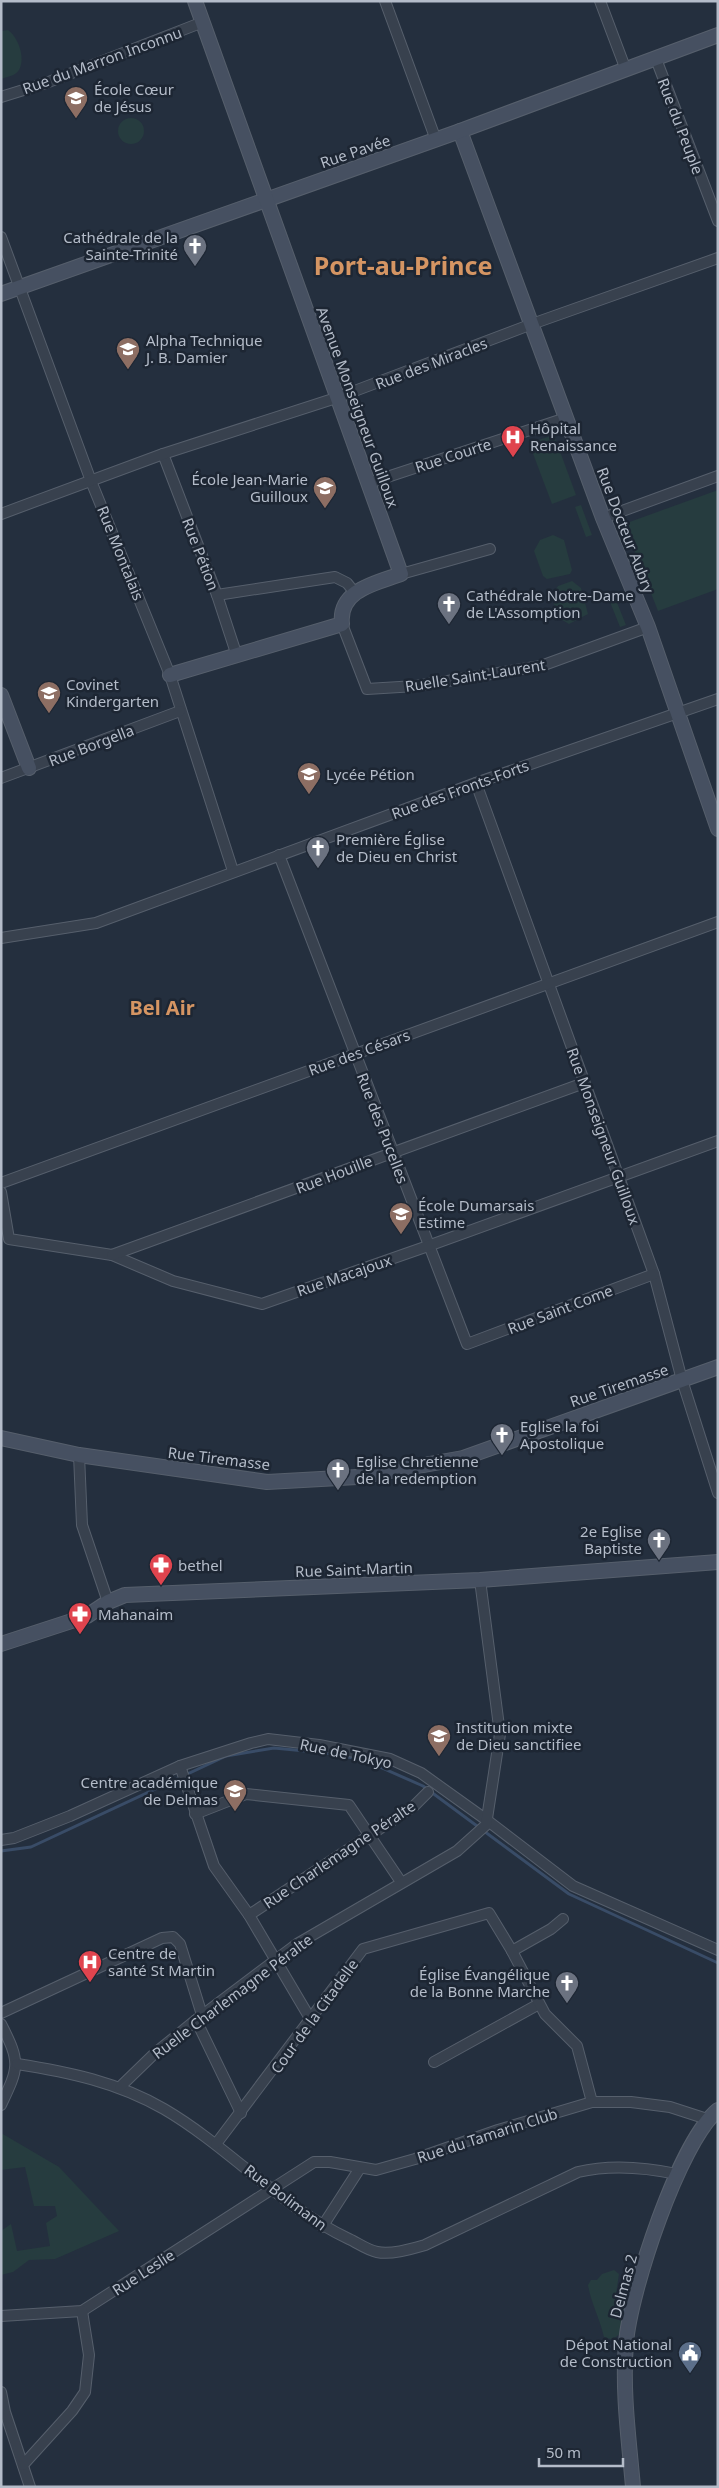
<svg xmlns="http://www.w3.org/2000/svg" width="719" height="2488" viewBox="0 0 719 2488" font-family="'Noto Sans',sans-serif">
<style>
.green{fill:#263c3f}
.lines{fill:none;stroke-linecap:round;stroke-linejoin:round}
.stream{stroke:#394c67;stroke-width:3}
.street-casing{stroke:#565f6c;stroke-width:12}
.secondary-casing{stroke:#565f6c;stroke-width:16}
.street{stroke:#38414e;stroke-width:10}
.secondary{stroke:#465061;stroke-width:14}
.labels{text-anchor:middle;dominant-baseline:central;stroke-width:5;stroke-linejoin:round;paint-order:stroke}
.street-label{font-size:15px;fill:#b4bcc9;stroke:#1d2633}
.poi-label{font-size:15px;fill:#b4bcc9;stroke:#1d2633;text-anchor:start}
.district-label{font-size:20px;font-weight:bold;fill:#d59563;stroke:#1d2633}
.town-label{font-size:25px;font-weight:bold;fill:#d59563;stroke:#1d2633}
</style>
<rect width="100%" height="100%" fill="#242f3e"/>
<!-- green -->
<g class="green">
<path d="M8,30c10,7 18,28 11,40 -4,6 -12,7 -18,9v-48z"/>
<circle cx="131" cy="131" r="13"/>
<path d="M554,435l22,60 -24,9 -23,-61z"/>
<path d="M718,490v99l-60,22 -34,-87z"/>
<path d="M581,505l11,30 -6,2 -11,-30z"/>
<path d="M553,535l11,5 8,30 -2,4 -23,5 -4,-3 -9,-25 6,-11z"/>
<path d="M572,581l9,7 7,26 -19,10 -10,-6 -8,-22 7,-10z"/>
<path d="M614,595l12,30 -6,2 -12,-30z"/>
<path d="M1,2133l58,34 60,64 -64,28 -26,1 -16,12 -12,3v-44l10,-7 6,27 33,-5 -4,-23 11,-7 -2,-10h-21l-9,-39 -24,3z"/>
<path d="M614,2270l5,4 -3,20 3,1 6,-21 4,1 2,12 -6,16 1,11 -3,16 -10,10 -9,-3c-4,-18 -13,-34 -16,-52l3,-5h6l5,-6z"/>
</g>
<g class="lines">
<!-- stream -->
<path class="stream" d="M1,1851l30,-4 195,-91 48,-8 52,5 38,7 59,26 146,108 149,69"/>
<!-- street casing -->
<g class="street-casing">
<g id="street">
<path d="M385,1l51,139"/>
<path d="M600,1l26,69"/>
<path d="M656,59l62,162"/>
<path d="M1,97l45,-14 157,-61"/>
<path d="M1,237l90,244 79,194 63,196"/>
<path d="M163,454l54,141 20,61"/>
<path d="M369,483l197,-65"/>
<path d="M1,514l162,-60 173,-56 196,-74 186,-66"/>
<path d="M603,518l115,-42"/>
<path d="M401,574l89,-25"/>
<path d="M217,595l118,-18 12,6 8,10"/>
<path d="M342,624l25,65 49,-3 125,-20 107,-39"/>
<path d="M1,778l179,-67"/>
<path d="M476,783l178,491 28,106 36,113"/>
<path d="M279,855l188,489 187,-70"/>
<path d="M1,938l95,-15 380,-140 242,-84"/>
<path d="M1,1183l717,-261"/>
<path d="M1,1192l8,47 103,16 61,26 89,23 166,-58 290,-105"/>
<path d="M112,1255l472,-172"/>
<path d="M79,1455l3,70 26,77"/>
<path d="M180,1766l34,100 35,49 62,105"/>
<path d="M195,1814l51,-20 103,11 52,77"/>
<path d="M1,1840l13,-2 56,-22 110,-50 71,-23 17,-4 51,6 71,14 31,14 67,48 85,65 145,64"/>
<path d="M249,1915l165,-109 14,-14"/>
<path d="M512,1951l39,-22 12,-10"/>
<path d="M1,2013l161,-75 11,-1 7,7 22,71"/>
<path d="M196,2020l45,93"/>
<path d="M1,2024c20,39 18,43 0,81"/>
<path d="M434,2062l105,-58"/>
<path d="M17,2064c52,8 100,18 147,45 65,38 118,99 185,130 9,4 18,11 28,13 14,3 34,-3 48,-7l153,-73c33,-8 66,-5 99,2"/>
<path d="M120,2087l34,-33 42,-34 101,-76 160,-93 29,-26 14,-91 -20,-154"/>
<path d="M216,2144l147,-195 126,-36 23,38 33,63 32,32 15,56"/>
<path d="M322,2227l38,-59"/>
<path d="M1,2316l81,-5 232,-149h16l46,8 39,-11 83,-29 94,-28h39l39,5 37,12"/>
<path d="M1,2392l4,20 25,75"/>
<path d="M23,2465l49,-54 13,-19 4,-37 -7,-44"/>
</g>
</g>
<!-- secondary casing -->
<g class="secondary-casing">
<g id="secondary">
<path d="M460,131l143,387 45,109 70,202"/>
<path d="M1,294l459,-163 258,-96"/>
<path d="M170,675l172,-51c-4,-34 34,-41 59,-50l-206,-573"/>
<path d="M1,695l28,73"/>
<path d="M1,1438l78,17 188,27 90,-5 106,-19 255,-91"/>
<path d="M1,1644l86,-28 21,-14 17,-7 355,-15 238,-18"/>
<path d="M633,2487c-4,-47 -11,-96 -7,-144 4,-51 53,-201 92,-233"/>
</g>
</g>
<!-- street -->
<use href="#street" class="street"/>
<!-- secondary -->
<use href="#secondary" class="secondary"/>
</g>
<!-- icons -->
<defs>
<g id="school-pin" transform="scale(1.25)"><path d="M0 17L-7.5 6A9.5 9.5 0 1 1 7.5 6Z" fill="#8d6e63" stroke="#1d2633"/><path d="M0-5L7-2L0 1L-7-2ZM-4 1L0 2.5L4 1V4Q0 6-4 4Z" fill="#fff"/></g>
<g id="church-pin" transform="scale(1.25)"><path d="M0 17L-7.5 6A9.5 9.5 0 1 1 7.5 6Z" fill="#6b7280" stroke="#1d2633"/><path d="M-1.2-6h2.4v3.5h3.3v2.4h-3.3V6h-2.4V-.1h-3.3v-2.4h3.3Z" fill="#fff"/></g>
<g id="hospital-pin" transform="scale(1.25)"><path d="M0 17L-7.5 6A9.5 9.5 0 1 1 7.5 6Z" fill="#e0444e" stroke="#1d2633"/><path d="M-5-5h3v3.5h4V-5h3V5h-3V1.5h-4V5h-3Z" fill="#fff"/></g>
<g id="pharmacy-pin" transform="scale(1.25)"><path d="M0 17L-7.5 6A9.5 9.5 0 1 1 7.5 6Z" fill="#e0444e" stroke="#1d2633"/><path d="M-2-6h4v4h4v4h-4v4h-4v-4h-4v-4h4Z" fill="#fff"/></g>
<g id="civic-pin" transform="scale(1.25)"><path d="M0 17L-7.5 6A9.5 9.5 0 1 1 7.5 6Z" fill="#5c6f8a" stroke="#1d2633"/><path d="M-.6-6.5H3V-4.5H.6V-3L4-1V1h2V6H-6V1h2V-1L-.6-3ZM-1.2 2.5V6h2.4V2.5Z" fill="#fff"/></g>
</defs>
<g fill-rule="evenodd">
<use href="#school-pin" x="76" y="98"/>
<use href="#church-pin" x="195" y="246"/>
<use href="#school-pin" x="128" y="349"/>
<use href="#hospital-pin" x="513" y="437"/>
<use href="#school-pin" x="325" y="488"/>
<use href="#church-pin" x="449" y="604"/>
<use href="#school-pin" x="49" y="693"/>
<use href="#school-pin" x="309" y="774"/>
<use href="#church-pin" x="318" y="848"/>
<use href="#school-pin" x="401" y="1214"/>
<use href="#church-pin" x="502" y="1435"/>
<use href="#church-pin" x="338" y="1470"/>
<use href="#church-pin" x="659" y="1540"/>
<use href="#pharmacy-pin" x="161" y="1565"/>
<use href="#pharmacy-pin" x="80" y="1614"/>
<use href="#school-pin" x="439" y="1736"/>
<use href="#school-pin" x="235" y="1791"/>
<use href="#hospital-pin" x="90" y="1962"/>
<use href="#church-pin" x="567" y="1983"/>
<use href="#civic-pin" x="690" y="2353"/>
</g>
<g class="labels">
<!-- street labels -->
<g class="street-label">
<text transform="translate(102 60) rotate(-20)">Rue du Marron Inconnu</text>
<text transform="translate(681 126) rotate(69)">Rue du Peuple</text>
<text transform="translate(355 151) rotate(-19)">Rue Pavée</text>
<text transform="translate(431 363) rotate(-21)">Rue des Miracles</text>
<text transform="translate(358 407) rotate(70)">Avenue Monseigneur Guilloux</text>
<text transform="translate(453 455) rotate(-18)">Rue Courte</text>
<text transform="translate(626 530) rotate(69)">Rue Docteur Aubry</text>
<text transform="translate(121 553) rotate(68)">Rue Montalais</text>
<text transform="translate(201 554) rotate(69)">Rue Pétion</text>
<text transform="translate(475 675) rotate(-9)">Ruelle Saint-Laurent</text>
<text transform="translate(91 745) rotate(-21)">Rue Borgella</text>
<text transform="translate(460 789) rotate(-20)">Rue des Fronts-Forts</text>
<text transform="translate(359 1052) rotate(-20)">Rue des Césars</text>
<text transform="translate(383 1128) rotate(69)">Rue des Pucelles</text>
<text transform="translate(604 1136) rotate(70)">Rue Monseigneur Guilloux</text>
<text transform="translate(334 1174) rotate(-21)">Rue Houille</text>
<text transform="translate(344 1275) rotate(-19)">Rue Macajoux</text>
<text transform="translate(560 1309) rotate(-21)">Rue Saint Come</text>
<text transform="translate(619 1385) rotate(-19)">Rue Tiremasse</text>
<text transform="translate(219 1458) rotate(7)">Rue Tiremasse</text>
<text transform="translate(354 1569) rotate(-2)">Rue Saint-Martin</text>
<text transform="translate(346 1753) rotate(12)">Rue de Tokyo</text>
<text transform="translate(339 1854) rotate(-34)">Rue Charlemagne Péralte</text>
<text transform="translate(232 1996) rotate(-37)">Ruelle Charlemagne Péralte</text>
<text transform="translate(314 2016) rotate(-54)">Cour de la Citadelle</text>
<text transform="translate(487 2135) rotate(-18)">Rue du Tamarin Club</text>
<text transform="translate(286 2197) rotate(37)">Rue Bolimann</text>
<text transform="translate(143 2272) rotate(-33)">Rue Leslie</text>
<text transform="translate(623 2286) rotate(-75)">Delmas 2</text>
</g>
<!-- poi labels -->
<g class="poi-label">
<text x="94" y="89">École Cœur<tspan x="94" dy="17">de Jésus</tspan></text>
<text x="178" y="237" text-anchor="end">Cathédrale de la<tspan x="178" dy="17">Sainte-Trinité</tspan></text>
<text x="146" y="340">Alpha Technique<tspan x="146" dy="17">J. B. Damier</tspan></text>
<text x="530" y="428">Hôpital<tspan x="530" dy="17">Renaissance</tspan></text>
<text x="308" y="479" text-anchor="end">École Jean-Marie<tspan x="308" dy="17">Guilloux</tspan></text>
<text x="466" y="595">Cathédrale Notre-Dame<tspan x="466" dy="17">de L'Assomption</tspan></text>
<text x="66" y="684">Covinet<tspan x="66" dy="17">Kindergarten</tspan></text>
<text x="326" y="774">Lycée Pétion</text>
<text x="336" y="839">Première Église<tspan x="336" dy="17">de Dieu en Christ</tspan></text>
<text x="418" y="1205">École Dumarsais<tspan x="418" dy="17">Estime</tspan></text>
<text x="520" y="1426">Eglise la foi<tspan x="520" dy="17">Apostolique</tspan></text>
<text x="356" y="1461">Eglise Chretienne<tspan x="356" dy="17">de la redemption</tspan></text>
<text x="642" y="1531" text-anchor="end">2e Eglise<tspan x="642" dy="17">Baptiste</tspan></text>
<text x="178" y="1565">bethel</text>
<text x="98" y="1614">Mahanaim</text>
<text x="456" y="1727">Institution mixte<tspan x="456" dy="17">de Dieu sanctifiee</tspan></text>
<text x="218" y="1782" text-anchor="end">Centre académique<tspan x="218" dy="17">de Delmas</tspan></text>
<text x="108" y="1953">Centre de<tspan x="108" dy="17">santé St Martin</tspan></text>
<text x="550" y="1974" text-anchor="end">Église Évangélique<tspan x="550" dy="17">de la Bonne Marche</tspan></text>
<text x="672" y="2344" text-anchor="end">Dépot National<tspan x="672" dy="17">de Construction</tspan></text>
</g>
<!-- district labels -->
<g class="district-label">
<text x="162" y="1007">Bel Air</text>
</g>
<!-- town labels -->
<g class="town-label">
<text x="403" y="265">Port-au-Prince</text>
</g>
</g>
<!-- border -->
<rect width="719" height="2488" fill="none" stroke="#b4bcc9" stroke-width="5"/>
<!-- scale -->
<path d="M539 2458v8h84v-8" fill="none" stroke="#b4bcc9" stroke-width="2.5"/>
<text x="546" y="2458" font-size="15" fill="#b4bcc9" stroke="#1d2633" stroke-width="4" paint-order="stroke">50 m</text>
</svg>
